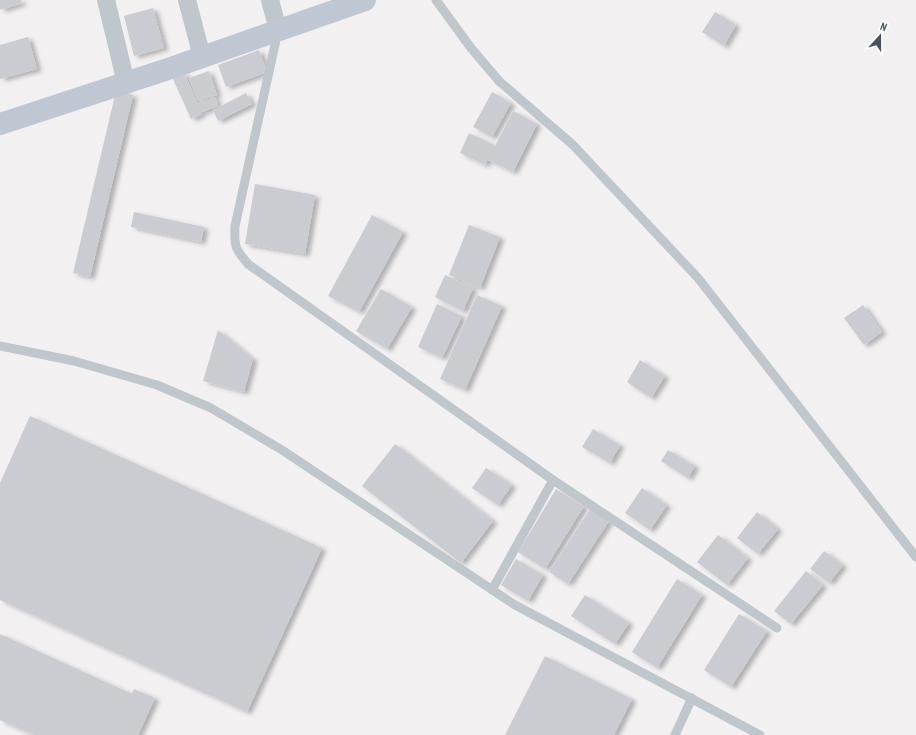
<svg xmlns="http://www.w3.org/2000/svg" width="916" height="735" viewBox="0 0 916 735" font-family="'PT Sans Narrow',sans-serif">
<style>
.building{fill:#caccd2;filter:url(#shadow)}
.lines{fill:none;stroke-linecap:round;stroke-linejoin:round}
.lane{stroke:#bfc7cd;stroke-width:9}
.street{stroke:#bfc7cd;stroke-width:18}
.secondary{stroke:#bfc8d2;stroke-width:22}
</style>
<defs>
<filter id="shadow"><feDropShadow dx="4.5" dy="2.5" stdDeviation="2" flood-color="#0004"/></filter>
</defs>
<rect width="100%" height="100%" fill="#f2f0f0"/>
<!-- building -->
<g class="building">
<path d="M0,0h21l1,3 -22,7z"/>
<path d="M153,8l11,40 -30,8 -10,-40z"/>
<path d="M715,12l21,13 -12,21 -22,-14z"/>
<path d="M28,37l9,32 -37,10v-34z"/>
<path d="M259,50l8,22 -41,15 -8,-22z"/>
<path d="M209,71l8,24 -19,6 -9,-23z"/>
<path d="M184,72l18,42 -11,5 -19,-42z"/>
<path d="M116,91l17,4 -43,182 -17,-4z"/>
<path d="M492,92l19,11 -19,34 -19,-10z"/>
<path d="M246,93l6,11 -34,17 -5,-11z"/>
<path d="M215,97l3,9 -16,6 -4,-9z"/>
<path d="M513,111l24,13 -24,48 -25,-12z"/>
<path d="M469,133l25,12 -9,20 -25,-12z"/>
<path d="M255,184l60,11 -10,59 -60,-10z"/>
<path d="M134,212l70,15 -3,15 -70,-15z"/>
<path d="M372,215l31,17 -44,80 -31,-16z"/>
<path d="M469,225l31,12 -20,51 -31,-13z"/>
<path d="M445,275l28,13 -10,23 -28,-14z"/>
<path d="M381,289l31,18 -25,42 -31,-18z"/>
<path d="M477,295l25,11 -37,84 -25,-11z"/>
<path d="M437,304l25,12 -20,42 -24,-11z"/>
<path d="M863,305l19,27 -18,13 -20,-27z"/>
<path d="M218,330l35,29 -9,33 -41,-11z"/>
<path d="M640,360l25,16 -14,22 -24,-16z"/>
<path d="M30,416l292,132 -75,164 -247,-112v-117z"/>
<path d="M593,429l27,16 -10,18 -28,-16z"/>
<path d="M395,444l98,77 -32,42 -99,-77z"/>
<path d="M668,450l27,16 -7,12 -27,-17z"/>
<path d="M486,468l26,17 -14,20 -26,-17z"/>
<path d="M642,488l25,17 -17,25 -25,-17z"/>
<path d="M556,489l28,17 -39,63 -27,-17z"/>
<path d="M590,509l19,12 -41,63 -19,-12z"/>
<path d="M757,512l21,17 -20,25 -21,-16z"/>
<path d="M718,535l30,23 -21,27 -30,-23z"/>
<path d="M824,551l19,14 -14,18 -19,-14z"/>
<path d="M516,559l27,16 -15,26 -27,-16z"/>
<path d="M806,571l17,14 -32,39 -17,-13z"/>
<path d="M677,579l25,16 -45,73 -25,-16z"/>
<path d="M585,595l44,28 -14,21 -44,-28z"/>
<path d="M739,614l28,17 -36,56 -27,-17z"/>
<path d="M0,634l132,60 2,-5 21,9 -17,37h-104l-34,-15z"/>
<path d="M545,656l87,43 -18,36h-109z"/>
</g>
<g class="lines">
<!-- lane -->
<g class="lane">
<path d="M436,0l35,48 28,33 74,64 125,133 218,279"/>
<path d="M278,31l-43,195c-1,20 0,23 13,38l305,216 224,148"/>
<path d="M0,346l74,15 83,24 54,23 71,42 233,155 245,130"/>
<path d="M492,590l61,-110"/>
<path d="M675,735l17,-37"/>
</g>
<!-- street -->
<g class="street">
<path d="M106,0l20,83"/>
<path d="M187,0l15,57"/>
<path d="M270,0l8,30"/>
</g>
<!-- secondary -->
<path class="secondary" d="M0,124l171,-56 194,-68"/>
</g>
<!-- north arrow -->
<g transform="translate(880 36) rotate(21)" stroke="#ffffff" stroke-width="3" paint-order="stroke">
<path d="M0-3L7 15L0 10L-7 15Z" fill="#49525c"/>
<text y="-6" font-size="11" font-weight="bold" text-anchor="middle" fill="#49525c">N</text>
</g>
</svg>
